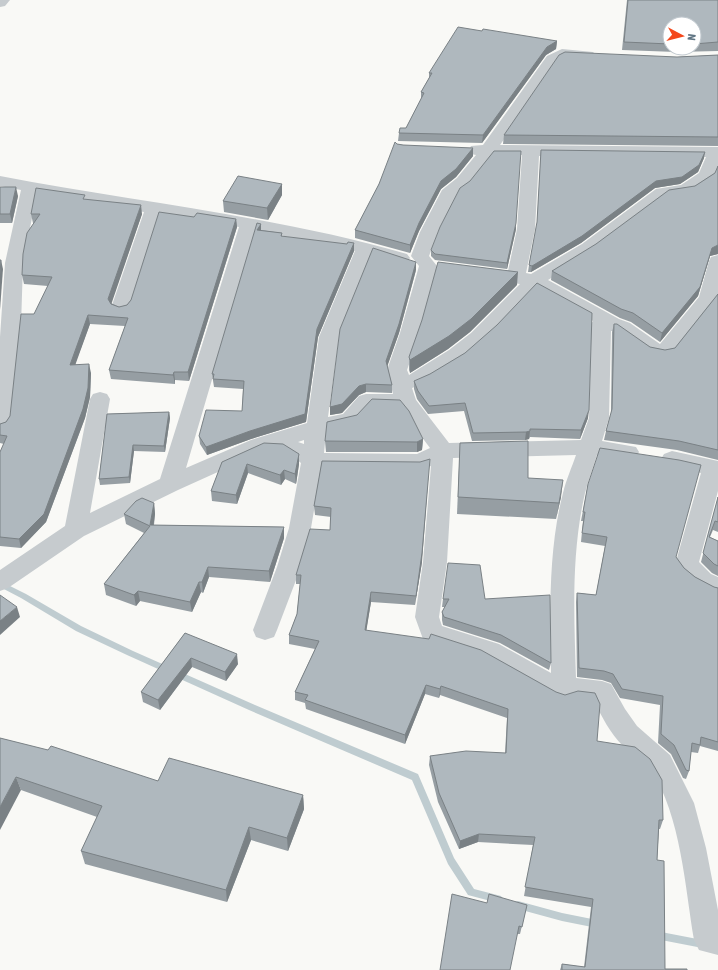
<svg xmlns="http://www.w3.org/2000/svg" width="718" height="970" viewBox="0 0 718 970" font-family="'Asap Condensed',sans-serif">
<style>
.lines{fill:none;stroke-linecap:round;stroke-linejoin:round}
.stream{fill:#bfccd0;fill-rule:evenodd}
.street{fill:#c6cbce;fill-rule:evenodd}
.wall{fill:#969ea3;fill-rule:evenodd}
.shaded-wall{fill:#7a8185}
.building{fill:#afb8be;stroke:#7a8185}
</style>
<rect width="100%" height="100%" fill="#f9f9f6"/>
<g class="lines">
<!-- stream -->
<g class="stream">
<path d="M0,581l26,13 55,32 52,25 122,54 163,69 36,84 20,31 27,7 2,3 -2,3 -3,1 -30,-8 -20,-31 -36,-84 -163,-70 -122,-55 -51,-24 -55,-33 -21,-11z"/>
<path d="M518,901l44,12 35,7 3,1 2,3 -2,3 -3,1 -35,-7 -44,-12 -3,-1 -2,-3 2,-3z"/>
<path d="M656,931l62,12v8l-62,-12 -3,-1 -2,-3 2,-3z"/>
</g>
<!-- street -->
<g class="street">
<path d="M0,0h10l-5,6 -5,1z"/>
<path d="M562,49l31,3 3,3 -3,3c-12,3 -24,-2 -36,4l-57,83 218,2v21l-6,12 -20,13 -25,4 -73,55 -46,28 71,39 11,4 30,21 39,-47 10,-36 2,-4 7,-2v43l-46,58c-24,6 -38,-12 -56,-25h-5l-2,87 -7,23 34,6 3,5 -3,5 -8,3 -31,-5c-4,13 -9,26 -12,38 -14,61 -11,123 -9,185l26,3 9,3 14,25 12,17 33,29 24,48 12,45 12,62v45l-19,-5 -5,-10c-9,-53 -13,-124 -43,-170 -7,-10 -19,-15 -28,-24 -13,-13 -21,-29 -29,-45l-18,-3 -12,4 -9,-3 -74,-41 -58,-19 -8,-22 8,-55 8,-96 -11,4 -99,-1 -10,59 -10,39 -24,63 -3,7 -9,3 -9,-3 -3,-7 24,-63 12,-39 12,-65c-11,-10 -23,-15 -37,-12l-86,39 -94,46 -76,52 -8,3v-21l65,-44 25,-127 3,-5 7,-2 7,2 3,5 -20,114 70,-34 79,-252 -78,-13 -30,94 -3,4 -7,2 -7,-2 -3,-4 33,-96 -107,-19 -14,70 -2,63 -10,99 -4,5 -7,2v-95l5,-74 16,-73 -21,-4v-10c136,26 275,40 407,78l3,4 -3,4 -6,2 -29,-9 -33,82 -11,80 15,-3 16,-18 7,-2h27l-6,-24 13,-37 19,-67 -8,-10 9,-24 22,-42 15,-12 19,-23 -5,-1 -2,-4 2,-4 12,-1 64,-89zM493,155h29l-5,74 -9,42 -20,-3 -7,2 -2,4 2,4 39,6 -49,49 -22,17 -40,25 -2,-5 13,-37 17,-67 -8,-10 9,-24 20,-39 11,-7zM539,156l167,1 -7,16 -18,12 -25,4 -74,55 -51,30 -5,-1 9,-44zM256,230l99,21 -36,86 -12,86 -56,17 -65,28zM536,289l57,32 -2,3 -2,94 -8,22 -132,3 -33,-43 -4,-12c46,-14 93,-63 124,-99zM372,408h28l30,40 -13,6 -93,-1 2,-21 31,-8zM304,440v4l-6,-2zM576,455c-4,12 -10,25 -13,38 -15,58 -13,120 -12,180l-52,-29 -57,-18 -3,-9 8,-55 6,-104z"/>
<path d="M672,451l46,10v30l-19,71 12,12 7,3v19c-17,-5 -34,-14 -43,-31l26,-92 -37,-9 -3,-5 3,-5z"/>
</g>
</g>
<!-- wall -->
<g class="wall">
<path d="M627,0h91v51l-42,1 -54,-2zM670,24h24v24h-24z"/>
<path d="M557,41l-1,8 -10,6 -64,88 -84,-2 1,-8 7,-5 15,-29v-7l8,-14v-5z"/>
<path d="M718,55v91l-215,-2 1,-9 173,-78z"/>
<path d="M397,144l76,12 -17,21 -15,12 -22,42 -9,22 -55,-15v-8l24,-46z"/>
<path d="M541,150l163,8 -6,14 -18,12 -25,4 -74,55 -50,29h-3l1,-7 8,-40z"/>
<path d="M718,166v88l-8,2 -12,40 -38,46 -29,-20 -11,-4 -69,-38 1,-9 143,-85 20,-13z"/>
<path d="M282,184v11l-14,25 -44,-8 -1,-11z"/>
<path d="M0,187l18,9 -6,27h-12z"/>
<path d="M86,200l56,14 -31,89 8,4 8,-2 67,-88 42,2 1,8 -48,154 -14,-1v4l-64,-5 -2,-9 16,-44 -35,-2 -15,40 16,9 -1,24 -5,21 -39,104 -25,26 -21,-2v-94l4,-8 -4,-1v-19l6,-2 4,-6 24,-102 14,-28 -24,-2 -2,-9 12,-52h-1l-2,-9z"/>
<path d="M261,224v6l21,3v3l72,15 -36,86 -12,85 -55,17 -44,16 -7,-11 -1,-8 43,-25 1,-22 -29,-2 -2,-13z"/>
<path d="M516,229l-9,40 -72,-9 -4,-4v-6z"/>
<path d="M416,270l-17,63 -12,33 5,19v8l-26,-1 -7,3 -17,18 -12,2v-8z"/>
<path d="M517,285l-47,47 -22,17 -38,24 -1,-3v-13z"/>
<path d="M718,294v166l-41,-10 -73,-10 2,-9 5,-17 1,-82 2,-8 36,23 15,3 10,-2z"/>
<path d="M414,381l174,37 -8,21 -50,-2 -1,2 -4,1 -53,1 -8,-30 -36,3 -11,-15 -3,-10z"/>
<path d="M169,412l1,6 -5,34 -31,-1 -4,32 -30,2 -1,-6 8,-65z"/>
<path d="M423,439l-1,11 -5,2h-91l-1,-11z"/>
<path d="M460,443l68,35 33,19 -5,22 -99,-5z"/>
<path d="M299,454v10l-3,20 -11,-5 -4,6 -33,-12 -11,31 -25,-3 -1,-10 11,-29z"/>
<path d="M322,461l100,101 -7,43 -44,-3 -5,29 231,110 66,79 -3,9h-1l-2,31 8,109 22,1h-127l2,-6 22,3 7,-60 -67,-11 9,-51 -55,-3 -19,7 -21,-47 -9,-37 1,-9 75,-3 2,-35 -67,-23 -1,3 -14,-4 -20,50 -99,-35 -1,-6 -10,-3v-8l20,-43 -26,-5v-9l8,-21 3,-30h-4v-9l34,-45 1,-13 -16,-2 -1,-9z"/>
<path d="M588,484l88,73 8,11 11,9 19,10 4,1v163l-18,-5 -2,7 -7,-1 -2,19 -3,8 -3,-1 -12,-24 -13,-11 2,-38 -40,-7 -9,-15 -9,-3 -25,-3 -1,-75 1,-9 19,2 9,-49 -24,-4 2,-21h-2z"/>
<path d="M718,497v35l-5,-2 -3,7 8,4v35l-6,-3 -11,-11z"/>
<path d="M154,503l1,11 -1,11 130,2v11l-14,44 -61,-5 -6,16 -2,-1 -9,20 -52,-11 -4,5 -30,-11 -2,-11 40,-51 -18,-9 -2,-10z"/>
<path d="M443,599h42l66,64 -2,7 -49,-27 -57,-18 -1,-5v-8l3,-5h-3z"/>
<path d="M185,633l53,31 -12,17 -34,-14 -32,43 -17,-8 -2,-10z"/>
<path d="M0,738l158,43 145,14 1,14 -16,42 -37,-11 -24,62 -142,-38 -4,-13 16,-34 -76,-27z"/>
<path d="M487,903l40,2 -7,29h-2z"/>
</g>
<!-- shaded-wall -->
<g class="shaded-wall">
<path d="M557,41l-1,8 -10,6 -64,88 1,-8 64,-88z"/>
<path d="M473,148v8l-17,21 -15,12 -22,42 -9,22v-8l9,-22 22,-42z"/>
<path d="M705,152l-1,6 -6,14 -18,12 -25,4 -74,55 -50,29 1,-6 124,-85z"/>
<path d="M282,184v11l-14,25 -1,-12z"/>
<path d="M16,187l2,9 -6,27 -2,-9z"/>
<path d="M141,205l1,9 -32,94 -2,-9z"/>
<path d="M236,219l1,8 -48,154 -1,-9z"/>
<path d="M516,223v6l-9,40v-6z"/>
<path d="M261,224v8l-4,-2z"/>
<path d="M354,243v8l-36,86 -12,85 -55,17 -44,16 -1,-8 44,-16 67,-102z"/>
<path d="M718,245v9l-8,2 -12,40 -38,46 2,-9 50,-85z"/>
<path d="M1,260l2,9 -3,41v-36z"/>
<path d="M416,262v8l-17,63 -13,37v-9z"/>
<path d="M518,272l-1,13 -47,47 -22,17 -38,24v-13z"/>
<path d="M88,315l2,9 -18,50 -2,-9z"/>
<path d="M89,364l2,9 -1,24 -5,21 -39,104 -25,26 -2,-9z"/>
<path d="M174,372l1,8v4l-2,-9z"/>
<path d="M366,384v8l-7,3 -17,18 -12,2v-8l29,-21z"/>
<path d="M589,410l-1,8 -8,21 1,-9z"/>
<path d="M169,412l1,6 -5,34 -1,-6z"/>
<path d="M530,431l-1,8 -4,1 1,-8z"/>
<path d="M423,439l-1,11 -5,2v-10z"/>
<path d="M133,445l1,6 -4,32 -1,-6z"/>
<path d="M299,454v10l-3,20 -1,-10z"/>
<path d="M247,464l1,9 -11,31 -1,-9z"/>
<path d="M429,468l-7,94 -7,43 1,-9z"/>
<path d="M284,470l1,9 -4,6 -1,-10z"/>
<path d="M563,480l-2,17 -5,22 3,-16z"/>
<path d="M154,503l1,11 -3,22 -2,-11z"/>
<path d="M284,527v11l-14,44 -1,-11z"/>
<path d="M208,567l1,10 -6,16 -1,-11z"/>
<path d="M199,582l2,10 -9,20 -2,-10z"/>
<path d="M138,591l2,10 -4,5 -2,-11z"/>
<path d="M371,592v10l-6,37v-9z"/>
<path d="M17,607l3,10 -20,18v-14z"/>
<path d="M237,654l1,10 -12,17 -1,-9z"/>
<path d="M191,658l1,9 -32,43 -2,-10z"/>
<path d="M426,685l-1,9 -20,50v-9z"/>
<path d="M441,686l-1,9 -1,3 1,-9z"/>
<path d="M16,777l5,13 -21,40v-23z"/>
<path d="M303,795l1,14 -16,42 -1,-13z"/>
<path d="M249,827l2,13 -24,62 -1,-12z"/>
<path d="M479,834l-1,8 -19,7 1,-8z"/>
</g>
<!-- building -->
<g class="building">
<path d="M628,0h90v42l-24,2v-20h-24v20l-46,-2z"/>
<path d="M458,27l24,4 1,-2 74,12 -10,6 -64,88 -84,-2 1,-5h6l18,-35 -3,-1 11,-19h-3z"/>
<path d="M565,52l112,5 41,-2v82l-214,-2 55,-80z"/>
<path d="M395,142l2,2 6,1 70,3 -17,21 -15,12 -22,42 -9,22 -55,-15 24,-46z"/>
<path d="M541,150l164,2 -6,13 -17,12 -26,4 -74,55 -50,30 -3,-1 8,-43z"/>
<path d="M494,151h27l-5,72 -9,40 -72,-9 -4,-4 9,-23 20,-39 10,-7z"/>
<path d="M718,166v79l-6,3 -12,39 -38,46 -29,-20 -12,-4 -69,-38 44,-27 73,-54 26,-4 20,-13z"/>
<path d="M238,176l44,8 -15,24 -44,-7z"/>
<path d="M0,187h16l-6,27h-10z"/>
<path d="M36,188l49,7 -2,4 58,6 -33,94 3,5 8,3 8,-2 4,-5 28,-88 35,5 3,-4 39,6 -48,153h-14l-1,3 -64,-5 19,-52 -40,-3 -18,50 19,-1 -1,24 -5,21 -39,105 -25,25 -19,-2v-85l7,-16 -7,-1v-11l6,-2 4,-6 11,-102h13l18,-37 -30,-2 1,-21 4,-21 13,-19h-9z"/>
<path d="M257,223l4,1 -4,6 25,3 -1,3 66,8 1,-2 6,1 -37,86 -12,85 -55,17 -44,16 -7,-11 7,-26 36,1 2,-30 -31,-2 1,-5h-2z"/>
<path d="M373,248l43,14 -17,62 -13,37 6,24 -26,-1 -7,2 -17,18 -12,3 10,-78z"/>
<path d="M0,260h1l-1,14z"/>
<path d="M438,262l80,10 -47,47 -22,17 -39,24 -1,-3 13,-37z"/>
<path d="M537,283l55,30 -3,97 -8,20 -51,-1v2l-4,1 -53,1 -8,-30 -36,3 -11,-15 -4,-10 16,-7 35,-21 32,-28z"/>
<path d="M718,294v156l-39,-9 -73,-10 6,-22 2,-85h3l33,23 15,3 10,-2z"/>
<path d="M372,399l28,1 9,11 14,28 -6,3 -92,-1 2,-19 30,-7z"/>
<path d="M169,412l-5,34 -31,-1 -4,32 -30,2 8,-65z"/>
<path d="M528,441v37l35,2 -4,23 -101,-6 2,-54z"/>
<path d="M264,443l19,1 16,10 -4,20 -11,-4 -4,5 -33,-11 -11,31 -25,-4 11,-29z"/>
<path d="M600,448l79,12 22,5 -25,92 8,11 11,9 19,10 4,1v154l-17,-5 -1,8 -8,-2 -3,28 -3,-1 -12,-25 -13,-11 2,-38 -41,-7 -9,-15 -9,-3 -25,-3 -2,-75 19,2 11,-58 -25,-4 3,-21h-2l5,-28z"/>
<path d="M430,459l-8,94 -6,43 -45,-4 -6,38 64,9 2,-5 50,16 75,42 9,3 13,-4 17,2 5,11 -3,37 38,6 15,12 12,21 1,40h-4l-2,40 7,1 1,108h22v1h-125v-6l23,3 8,-68 -68,-12 10,-50 -56,-3 -19,7 -21,-48 -9,-37 36,-5 40,2 2,-44 -67,-23 -1,3 -14,-4 -21,50 -100,-35 3,-5 -13,-3 24,-51 -30,-6 8,-21 4,-39h-5l14,-46 20,1 1,-22 -17,-2 8,-45 98,1z"/>
<path d="M718,497v25l-3,-1 -6,16 9,4v25l-4,-2 -11,-11z"/>
<path d="M142,498l12,5 -4,22 134,2 -15,44 -61,-4 -6,15h-3l-9,20 -52,-11 -4,4 -30,-11 46,-58 -26,-12 12,-13z"/>
<path d="M448,563l32,2 5,34 65,-4 1,68 -50,-28 -57,-18 -2,-5 7,-13h-6z"/>
<path d="M0,595l17,12 -17,14z"/>
<path d="M185,633l52,21 -12,18 -34,-14 -33,42 -17,-8z"/>
<path d="M0,738l48,12 3,-4 107,35 11,-23 134,37 -16,43 -38,-11 -23,63 -145,-39 21,-45 -86,-29 -16,30z"/>
<path d="M452,894l35,9 2,-9 38,11 -5,22 -3,-1 -9,44h-70z"/>
</g>
<!-- north arrow -->
<g transform="translate(682 36) rotate(97)"><circle r="19" fill="#ffffff" stroke="#c0c8ce"/>
<path d="M0-3L7 15L0 10L-7 15Z" fill="#f4471b"/>
<text y="-6" font-size="11" font-weight="bold" text-anchor="middle" fill="#617684">N</text>
</g>
</svg>
